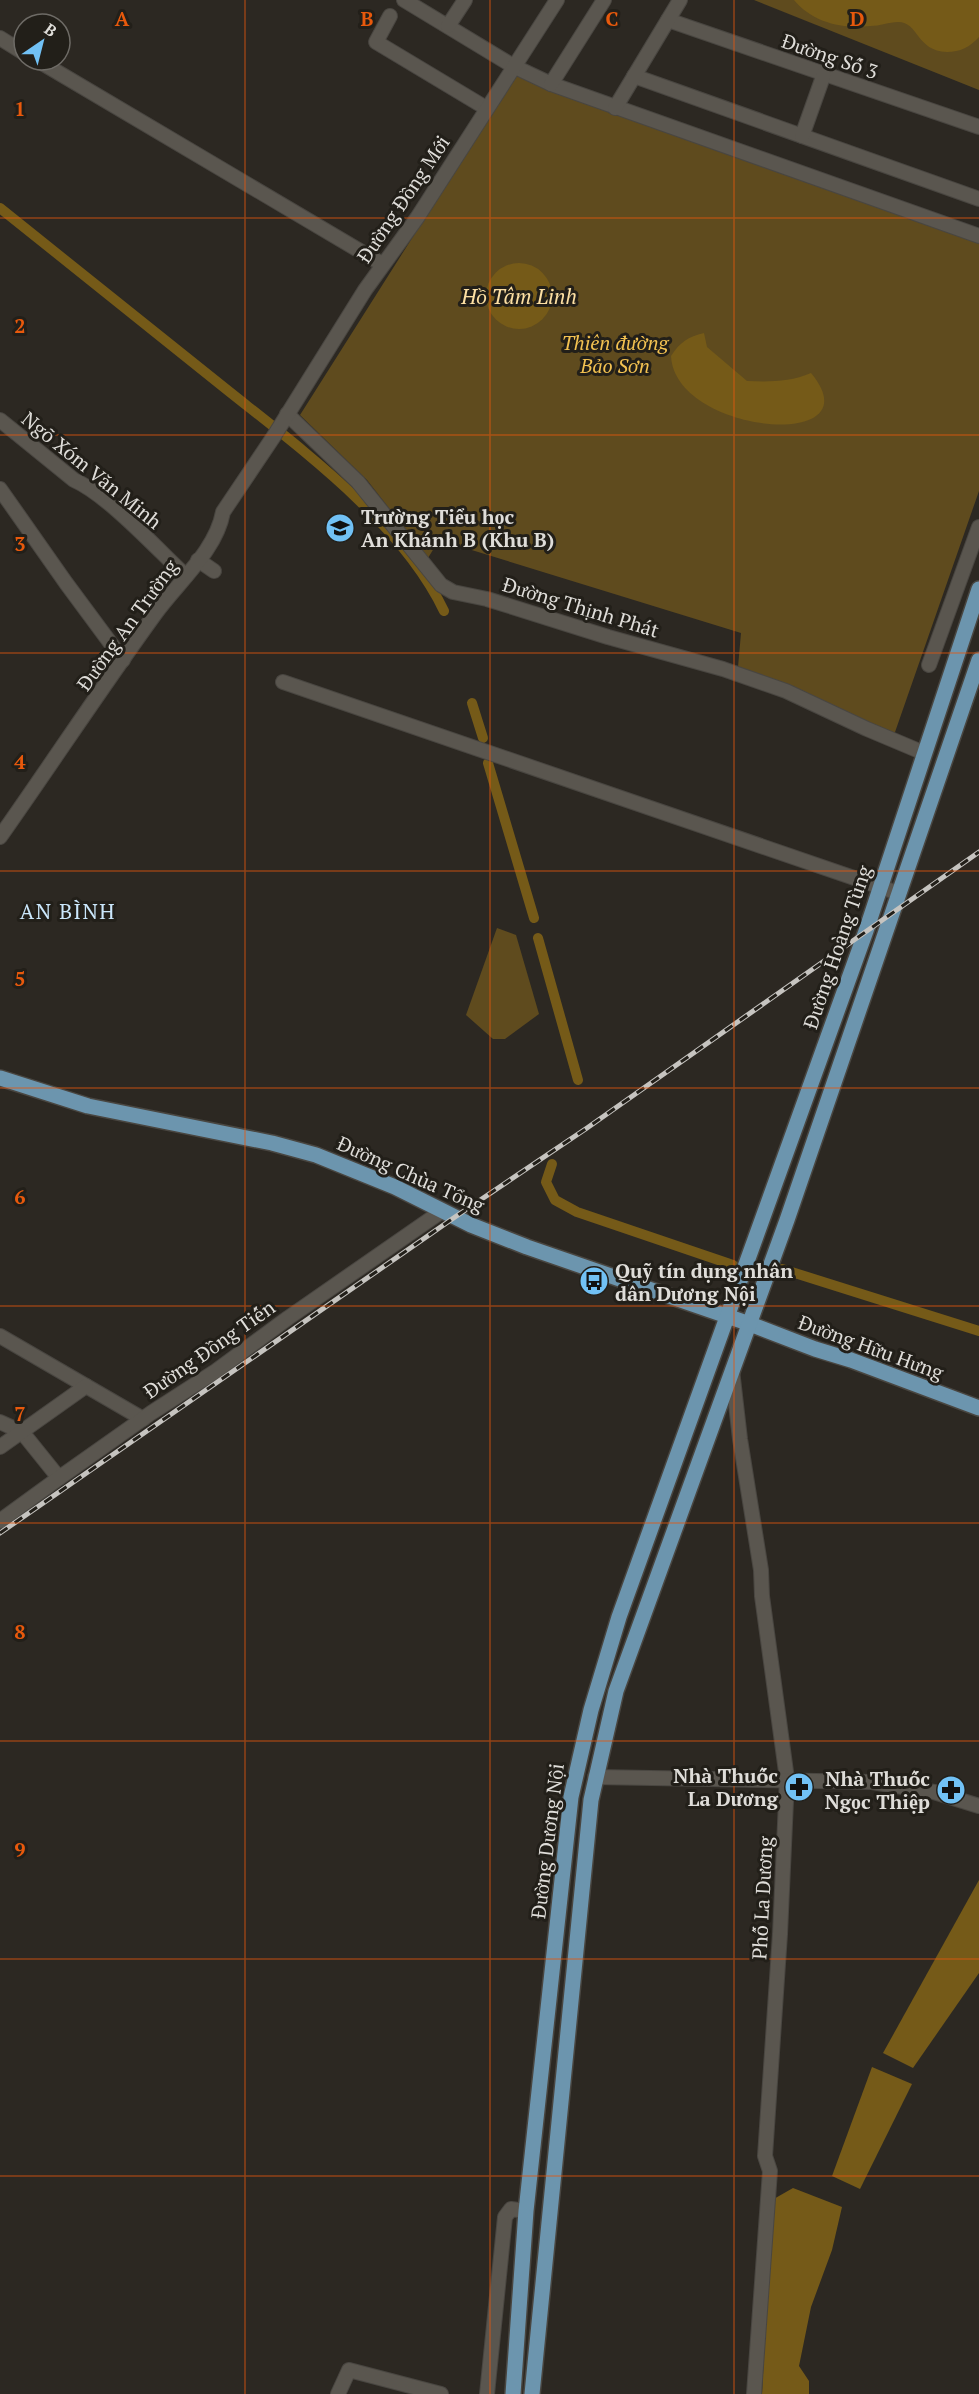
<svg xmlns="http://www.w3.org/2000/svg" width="979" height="2394" viewBox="0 0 979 2394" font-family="'PT Serif',serif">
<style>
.green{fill:#5f4b1e}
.water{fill:#755a18}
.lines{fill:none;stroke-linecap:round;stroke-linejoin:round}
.canal{stroke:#755a18;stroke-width:10}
.minor-casing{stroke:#494641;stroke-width:16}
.major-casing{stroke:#494641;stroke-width:18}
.minor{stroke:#5a564f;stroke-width:14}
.major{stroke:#6c95ae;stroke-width:15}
.rail-casing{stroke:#c6c4c0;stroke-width:5}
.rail{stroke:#221f19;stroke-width:3;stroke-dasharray:9;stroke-linecap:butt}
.grid{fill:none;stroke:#e8590c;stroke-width:1.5;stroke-opacity:0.55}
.labels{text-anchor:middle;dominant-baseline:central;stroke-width:6;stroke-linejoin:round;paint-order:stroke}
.street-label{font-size:20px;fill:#dfddd9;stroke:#221f19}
.park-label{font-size:20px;font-style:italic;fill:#f3c251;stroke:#221f19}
.poi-label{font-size:20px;font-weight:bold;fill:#dfddd9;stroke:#221f19;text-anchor:start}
.water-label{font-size:21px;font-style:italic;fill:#fde0a3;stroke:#221f19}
.neighbourhood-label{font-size:21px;letter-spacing:1.5px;fill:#cbe7fb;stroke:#221f19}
.grid-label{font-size:20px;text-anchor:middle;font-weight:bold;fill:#e8590c;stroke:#221f19;stroke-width:6;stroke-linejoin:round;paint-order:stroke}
</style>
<rect width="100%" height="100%" fill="#2c2822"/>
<!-- green -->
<g class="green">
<path d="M754,0h225v90z"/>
<path d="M516,74l463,166v251l-85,244 -156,-68 3,-34 -302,-93 -11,18 -61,-78 -67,-65z"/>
<path d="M497,928l19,7 23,79 -34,25h-12l-27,-24z"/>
</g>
<!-- water -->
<g class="water">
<path d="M794,0h185v37c-9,10 -19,15 -32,15 -31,-1 -28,-30 -49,-30 -9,0 -18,4 -28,4 -27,3 -57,-3 -76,-26z"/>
<circle cx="519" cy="296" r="33"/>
<path d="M704,333l3,14 40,34c22,1 43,1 64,-8 66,79 -136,62 -140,-17 9,-14 17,-19 33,-23z"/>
<path d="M979,1880v93l-66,95 -30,-15z"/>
<path d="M872,2067l40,17 -52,105 -28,-13z"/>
<path d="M793,2188l49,19 -10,43 -21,57 -12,59 10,15v13h-47l10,-194z"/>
</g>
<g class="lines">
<!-- canal -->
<g class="canal">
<path d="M0,208c72,57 144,115 216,173 78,63 184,138 228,230"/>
<path d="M472,703l11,35"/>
<path d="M488,763l46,155"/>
<path d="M538,938l40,142"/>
<path d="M552,1164l-6,18 9,18 22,12 156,53"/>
<path d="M782,1269l197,62"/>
</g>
<!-- minor casing -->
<g class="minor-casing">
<g id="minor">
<path d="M404,0l109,66 38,18 428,152"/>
<path d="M390,16l-14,26 110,66"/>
<path d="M668,20l311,107"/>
<path d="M448,26l17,-26"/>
<path d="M0,38l24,15"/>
<path d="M37,60l345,204"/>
<path d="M634,76l345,123"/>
<path d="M551,84l53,-84"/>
<path d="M615,108l65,-108"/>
<path d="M802,136l22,-62"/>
<path d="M287,414l71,68 83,103 12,7 34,7 121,38 115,32 63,22 81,38 57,24"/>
<path d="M0,420l74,60c34,15 83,69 112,96"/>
<path d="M0,489l66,94 57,77"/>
<path d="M198,560l16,11"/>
<path d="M929,665l50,-138"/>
<path d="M283,682l615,211"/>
<path d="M0,837c52,-74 102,-150 155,-223 23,-32 61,-63 68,-102l51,-76 91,-146 52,-72 140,-218"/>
<path d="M0,1336l143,83"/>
<path d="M732,1370l8,69 21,131 1,26 25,183 -7,155 -15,222 5,15 -16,223"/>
<path d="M0,1422l22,10 37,46"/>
<path d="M0,1447l86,-61"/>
<path d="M0,1521l59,-43 92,-65 65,-42 72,-53 154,-107"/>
<path d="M595,1777l277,5 62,10 45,14"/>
<path d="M338,2394l11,-24 92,24"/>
<path d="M487,2394l18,-177 6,-8 15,2"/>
</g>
</g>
<!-- major casing -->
<g class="major-casing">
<g id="major">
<path d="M0,1078l88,28 184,37 44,12 79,32 76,38 56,22 223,77 65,25 36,11 128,48"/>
<path d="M513,2394l13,-183 45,-414 20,-87 28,-93 247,-686 113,-342"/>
<path d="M532,2394l59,-594 25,-109 171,-471 192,-560"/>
</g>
</g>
<!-- minor -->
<use href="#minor" class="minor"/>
<!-- major -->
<use href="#major" class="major"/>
<!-- rail casing -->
<g class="rail-casing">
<path id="rail" d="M0,1533l455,-316 132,-89 392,-276"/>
</g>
<!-- rail -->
<use href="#rail" class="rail"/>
</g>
<!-- grid -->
<path class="grid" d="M245,0v2394M490,0v2394M734,0v2394M0,218h979M0,435h979M0,653h979M0,871h979M0,1088h979M0,1306h979M0,1523h979M0,1741h979M0,1959h979M0,2176h979"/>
<!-- icons -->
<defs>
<g id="school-disc" transform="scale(1.5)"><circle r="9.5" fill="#71c1f5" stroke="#221f19"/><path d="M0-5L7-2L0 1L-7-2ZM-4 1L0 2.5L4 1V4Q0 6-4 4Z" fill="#111"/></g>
<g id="bus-disc" transform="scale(1.5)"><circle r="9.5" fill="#71c1f5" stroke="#221f19"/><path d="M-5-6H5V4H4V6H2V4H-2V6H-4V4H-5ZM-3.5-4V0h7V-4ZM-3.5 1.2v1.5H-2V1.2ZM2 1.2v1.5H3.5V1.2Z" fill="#111"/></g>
<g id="pharmacy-disc" transform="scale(1.5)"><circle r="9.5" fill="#71c1f5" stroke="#221f19"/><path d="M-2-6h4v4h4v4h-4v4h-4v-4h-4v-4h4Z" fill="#111"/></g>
</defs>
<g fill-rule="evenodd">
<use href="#school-disc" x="340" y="528"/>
<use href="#bus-disc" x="594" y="1281"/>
<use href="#pharmacy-disc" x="799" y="1787"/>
<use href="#pharmacy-disc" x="951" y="1790"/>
</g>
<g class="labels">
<!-- street labels -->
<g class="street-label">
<text transform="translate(830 56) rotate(19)">Đường Số 3</text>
<text transform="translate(403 199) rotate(-56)">Đường Đồng Mới</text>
<text transform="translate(92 470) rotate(39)">Ngõ Xóm Văn Minh</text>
<text transform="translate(581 607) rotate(17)">Đường Thịnh Phát</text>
<text transform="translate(127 625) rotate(-54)">Đường An Trường</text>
<text transform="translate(837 947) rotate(-71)">Đường Hoàng Tùng</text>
<text transform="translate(411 1174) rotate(24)">Đường Chùa Tổng</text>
<text transform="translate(871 1347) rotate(20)">Đường Hữu Hưng</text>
<text transform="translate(209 1349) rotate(-35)">Đường Đồng Tiến</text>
<text transform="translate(547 1841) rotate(-83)">Đường Dương Nội</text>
<text transform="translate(762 1898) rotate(-87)">Phố La Dương</text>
</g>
<!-- park labels -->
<g class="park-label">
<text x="615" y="342">Thiên đường<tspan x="615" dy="23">Bảo Sơn</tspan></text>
</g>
<!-- poi labels -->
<g class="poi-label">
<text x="361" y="516">Trường Tiểu học<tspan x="361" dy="23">An Khánh B (Khu B)</tspan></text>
<text x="615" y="1270">Quỹ tín dụng nhân<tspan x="615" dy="23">dân Dương Nội</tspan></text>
<text x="778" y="1775" text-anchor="end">Nhà Thuốc<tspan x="778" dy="23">La Dương</tspan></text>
<text x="930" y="1778" text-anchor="end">Nhà Thuốc<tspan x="930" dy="23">Ngọc Thiệp</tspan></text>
</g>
<!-- water labels -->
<g class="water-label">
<text x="519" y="296">Hồ Tâm Linh</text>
</g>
<!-- neighbourhood labels -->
<g class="neighbourhood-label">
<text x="68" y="911">AN BÌNH</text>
</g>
</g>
<g class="grid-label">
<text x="122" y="26">A</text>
<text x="367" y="26">B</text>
<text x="612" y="26">C</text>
<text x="857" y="26">D</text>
<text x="20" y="116">1</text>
<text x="20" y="333">2</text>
<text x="20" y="551">3</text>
<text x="20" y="769">4</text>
<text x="20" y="986">5</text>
<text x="20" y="1204">6</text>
<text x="20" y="1421">7</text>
<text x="20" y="1639">8</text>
<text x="20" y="1857">9</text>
</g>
<!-- north arrow -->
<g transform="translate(42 42) rotate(35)"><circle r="28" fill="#221f19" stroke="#6e6b66" stroke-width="1.5"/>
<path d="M0-4.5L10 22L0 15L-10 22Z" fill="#71c1f5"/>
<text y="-9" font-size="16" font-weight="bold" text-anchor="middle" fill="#dfddd9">B</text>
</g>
</svg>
